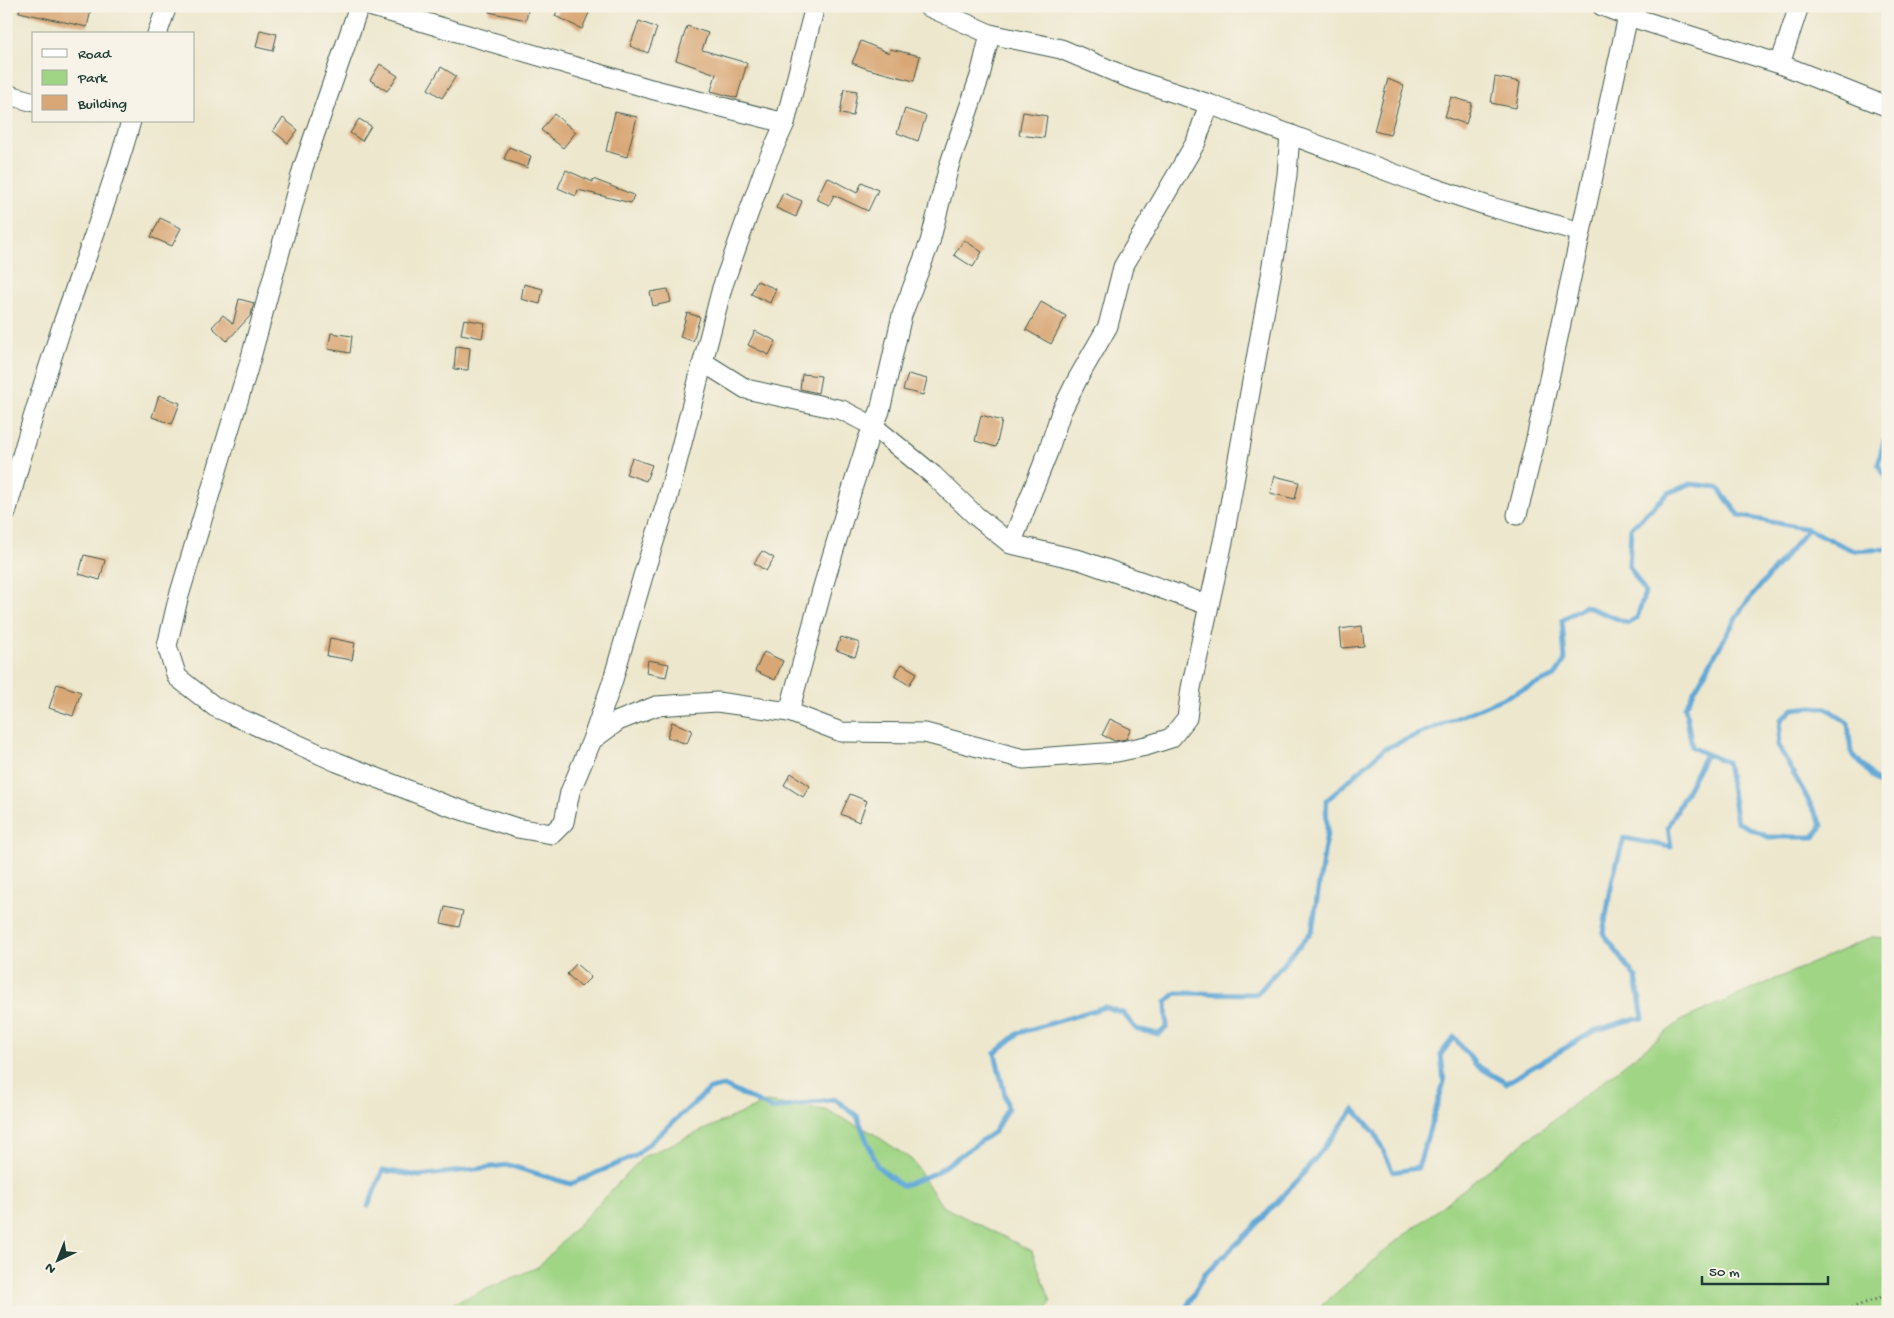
<svg xmlns="http://www.w3.org/2000/svg" width="1894" height="1318" viewBox="0 0 1894 1318" font-family="'Gochi Hand',sans-serif">
<style>
.green{fill:#a1d586;stroke:#60895d}
.lines{fill:none;stroke-linecap:round;stroke-linejoin:round}
.stream{stroke:#60a7d6;stroke-width:5}
.building{fill:#d9a776}
.street-casing{stroke:#3e564b;stroke-width:21}
.path{stroke:#3e564b;stroke-width:3;stroke-dasharray:1 4;stroke-linecap:butt}
.street{stroke:#fff;stroke-width:19}
</style>
<rect width="100%" height="100%" fill="#f7f3e8"/>
<filter id="ink" filterUnits="userSpaceOnUse"><feTurbulence type="fractalNoise" baseFrequency=".02" numOctaves="2"/><feDisplacementMap in="SourceGraphic" scale="10" xChannelSelector="R" yChannelSelector="G"/><feConvolveMatrix kernelMatrix="1 2 1 2 8 2 1 2 1" color-interpolation-filters="sRGB"/></filter>
<filter id="wash" filterUnits="userSpaceOnUse"><feTurbulence type="fractalNoise" baseFrequency=".0096" numOctaves="4" result="noise"/><feDisplacementMap in="SourceGraphic" scale="20" xChannelSelector="R" yChannelSelector="G"/><feGaussianBlur stdDeviation="1.12" result="paint"/><feColorMatrix in="noise" values="0 0 0 0 0 0 0 0 0 0 0 0 0 0 0 0 0 1.4 0 .05"/><feComposite in="paint" operator="in"/></filter>
<g filter="url(#wash)">
<rect width="100%" height="100%" fill="#ede7cd"/>
<!-- green -->
<g class="green">
<path d="M1872,937l16,1v374h-574l75,-65 293,-227z"/>
<path d="M766,1102l59,8 46,22 41,28 30,46 90,45 19,51 -6,10h-612l105,-45 105,-110z"/>
</g>
<g class="lines">
<!-- stream -->
<g class="stream">
<path d="M1888,437l-4,3 -6,25 10,15"/>
<path d="M1706,754l-14,-7 -7,-40 57,-99 66,-79"/>
<path d="M368,1206l15,-36 36,6 89,-11 63,19 64,-28 75,-67 14,-3 49,23 62,-10 22,17 20,50 25,20 33,-13 59,-41 14,-24 -13,-55 24,-20 86,-26 18,6 13,16 23,5 8,-7 -1,-25 10,-9 81,1 55,-63 15,-98 -1,-32 58,-52 171,-73 10,-16 -3,-40 23,-14 43,17 9,-5 8,-26 -16,-26 2,-38 37,-35 22,-9 27,3 23,29 68,13 46,22 34,-2"/>
<path d="M1184,1312l20,-37 46,-44 50,-53 54,-69 21,24 18,39 25,-4 26,-86 -3,-28 13,-17 22,28 30,18 88,-52 32,-10 17,-3 -7,-40 -33,-45 10,-56 11,-39 47,9 -3,-20 38,-73 21,8 10,60 31,15h46l8,-12 -44,-80 3,-25 12,-11 19,-2 14,1 22,15 3,29 37,43"/>
</g>
</g>
<g id="blocks">
<!-- building -->
<g class="building">
<path d="M20,6h72l-5,21 -68,-15z"/>
<path d="M489,6h40l-3,14 -37,-8z"/>
<path d="M559,6h33l-10,23 -27,-13z"/>
<path d="M639,21l18,7 -9,25 -18,-7z"/>
<path d="M687,26l21,7 -6,17 45,13 -10,35 -26,-7 5,-17 -40,-14z"/>
<path d="M260,30l17,4 -4,17 -17,-4z"/>
<path d="M861,41l28,12 1,-4 30,7 -6,25 -46,-12 -16,-6z"/>
<path d="M380,64l18,12 -11,15 -17,-11z"/>
<path d="M441,67l15,9 -14,22 -14,-9z"/>
<path d="M1495,77l25,5 -4,26 -25,-5z"/>
<path d="M1388,79l16,7 -14,49 -16,-4z"/>
<path d="M844,89l13,2 -4,25 -13,-2z"/>
<path d="M1451,97l21,6 -6,21 -21,-7z"/>
<path d="M905,109l21,7 -8,25 -21,-8z"/>
<path d="M615,112l22,5 -10,40 -21,-6z"/>
<path d="M1023,112l24,4 -3,22 -25,-3z"/>
<path d="M554,114l22,18 -13,16 -22,-18z"/>
<path d="M283,118l15,12 -10,13 -15,-12z"/>
<path d="M359,119l12,7 -9,15 -12,-8z"/>
<path d="M509,147l22,9 -4,12 -23,-9z"/>
<path d="M566,170l27,12v-3l41,16 -3,8 -53,-13 -2,6 -18,-8z"/>
<path d="M827,177l30,16 5,-11 16,8 -10,21 -34,-16 -5,10 -13,-6z"/>
<path d="M783,193l19,8 -6,16 -20,-9z"/>
<path d="M160,218l21,10 -9,18 -21,-9z"/>
<path d="M964,240l18,12 -9,15 -19,-12z"/>
<path d="M757,281l19,8 -6,14 -19,-9z"/>
<path d="M524,284l19,5 -3,15 -19,-5z"/>
<path d="M668,289l3,13 -18,4 -3,-14z"/>
<path d="M239,299l15,4 -3,12 -24,26 -15,-14 11,-12 10,9z"/>
<path d="M1041,302l25,14 -15,28 -25,-14z"/>
<path d="M687,313l13,4 -7,24 -13,-4z"/>
<path d="M464,319l21,4 -3,15 -21,-4z"/>
<path d="M755,331l21,10 -7,14 -21,-10z"/>
<path d="M331,333l21,3 -2,17 -22,-4z"/>
<path d="M456,346l14,2 -2,22 -14,-1z"/>
<path d="M802,374l19,2 -3,17 -18,-4z"/>
<path d="M908,374l19,5 -4,16 -20,-5z"/>
<path d="M159,395l21,8 -8,21 -20,-7z"/>
<path d="M981,415l21,6 -6,26 -21,-6z"/>
<path d="M632,458l20,7 -6,16 -20,-7z"/>
<path d="M1274,476l25,6 -4,17 -25,-6z"/>
<path d="M762,551l12,7 -8,13 -12,-8z"/>
<path d="M84,555l21,5 -5,20 -21,-6z"/>
<path d="M1362,626l2,20 -22,2 -2,-19z"/>
<path d="M841,637l19,6 -5,14 -19,-7z"/>
<path d="M330,638l25,5 -3,17 -25,-4z"/>
<path d="M764,652l19,9 -8,19 -20,-9z"/>
<path d="M648,660l21,4 -3,13 -20,-4z"/>
<path d="M902,664l15,9 -8,12 -15,-9z"/>
<path d="M57,684l24,8 -8,24 -24,-8z"/>
<path d="M1110,719l21,10 -5,10 -11,2 -13,-6z"/>
<path d="M672,722l20,8 -5,14 -20,-7z"/>
<path d="M791,773l19,13 -7,11 -19,-12z"/>
<path d="M850,794l17,7 -8,21 -18,-8z"/>
<path d="M445,907l18,4 -4,16 -18,-4z"/>
<path d="M576,964l15,13 -10,10 -14,-13z"/>
</g>
</g>
</g>
<g filter="url(#ink)">
<use href="#blocks" fill-opacity="0" stroke="#3e564b" stroke-width="1"/>
<g class="lines">
<!-- street casing -->
<g class="street-casing">
<g id="street">
<path d="M359,6l-56,162 -55,200 -70,231 -11,47 10,31 38,30 122,55 109,43 71,23 35,6 12,-12 6,-30 22,-52 20,-57 31,-107 24,-75 55,-213 43,-121 20,-44 30,-117"/>
<path d="M369,6l282,83 134,34"/>
<path d="M927,6l63,28 71,15 68,29 80,26 210,79 72,24 90,25"/>
<path d="M1602,6l26,10 152,48 108,43"/>
<path d="M157,34l10,-28"/>
<path d="M1780,64l19,-58"/>
<path d="M6,94l28,8"/>
<path d="M703,362l43,27 96,21 31,16 60,49 43,41 35,28 69,16 128,45"/>
<path d="M6,513c17,-64 36,-127 57,-190 23,-67 49,-133 68,-202"/>
<path d="M1517,515l18,-72 93,-427"/>
<path d="M1011,544l37,-92 13,-40 16,-32 31,-54 15,-59 73,-125 13,-38"/>
<path d="M789,712l33,-122 31,-104 15,-47 12,-28 22,-96 28,-73 19,-76 31,-90 10,-42"/>
<path d="M592,740l26,-19 38,-15 61,-4 72,10 52,20 84,1 99,26 93,-7 29,-6 25,-8 16,-20 4,-30 33,-151 52,-289 11,-73 3,-41"/>
</g>
</g>
<!-- path -->
<path class="path" d="M1851,1308l37,-13"/>
<!-- street -->
<use href="#street" class="street"/>
</g>
</g>
<!-- margin -->
<rect width="1894" height="1318" fill="none" stroke="#f7f3e8" stroke-width="25"/>
<!-- legend -->
<rect x="32" y="32" width="162" height="90" fill="#f7f3e8" stroke="#a1aaa0"/>
<rect x="42" y="49" width="25" height="8" fill="#ffffff" stroke="#a1aaa0"/>
<text x="78" y="58" font-size="15" fill="#1f3d34">Road</text>
<rect x="42" y="70" width="25" height="15" fill="#a1d586" stroke="#a1aaa0"/>
<text x="78" y="82" font-size="15" fill="#1f3d34">Park</text>
<rect x="42" y="95" width="25" height="15" fill="#d9a776" stroke="#a1aaa0"/>
<text x="78" y="108" font-size="15" fill="#1f3d34">Building</text>
<!-- north arrow -->
<g transform="translate(58 1260) rotate(223)" stroke="#f7f3e8" stroke-width="4" paint-order="stroke">
<path d="M0-4L9 19L0 12L-9 19Z" fill="#1f3d34"/>
<text y="-8" font-size="14" font-weight="bold" text-anchor="middle" fill="#1f3d34">N</text>
</g>
<!-- scale -->
<path d="M1702 1276v8h126v-8" fill="none" stroke="#1f3d34" stroke-width="2.5"/>
<text x="1709" y="1276" font-size="15" fill="#1f3d34" stroke="#f7f3e8" stroke-width="4" paint-order="stroke">50 m</text>
</svg>
